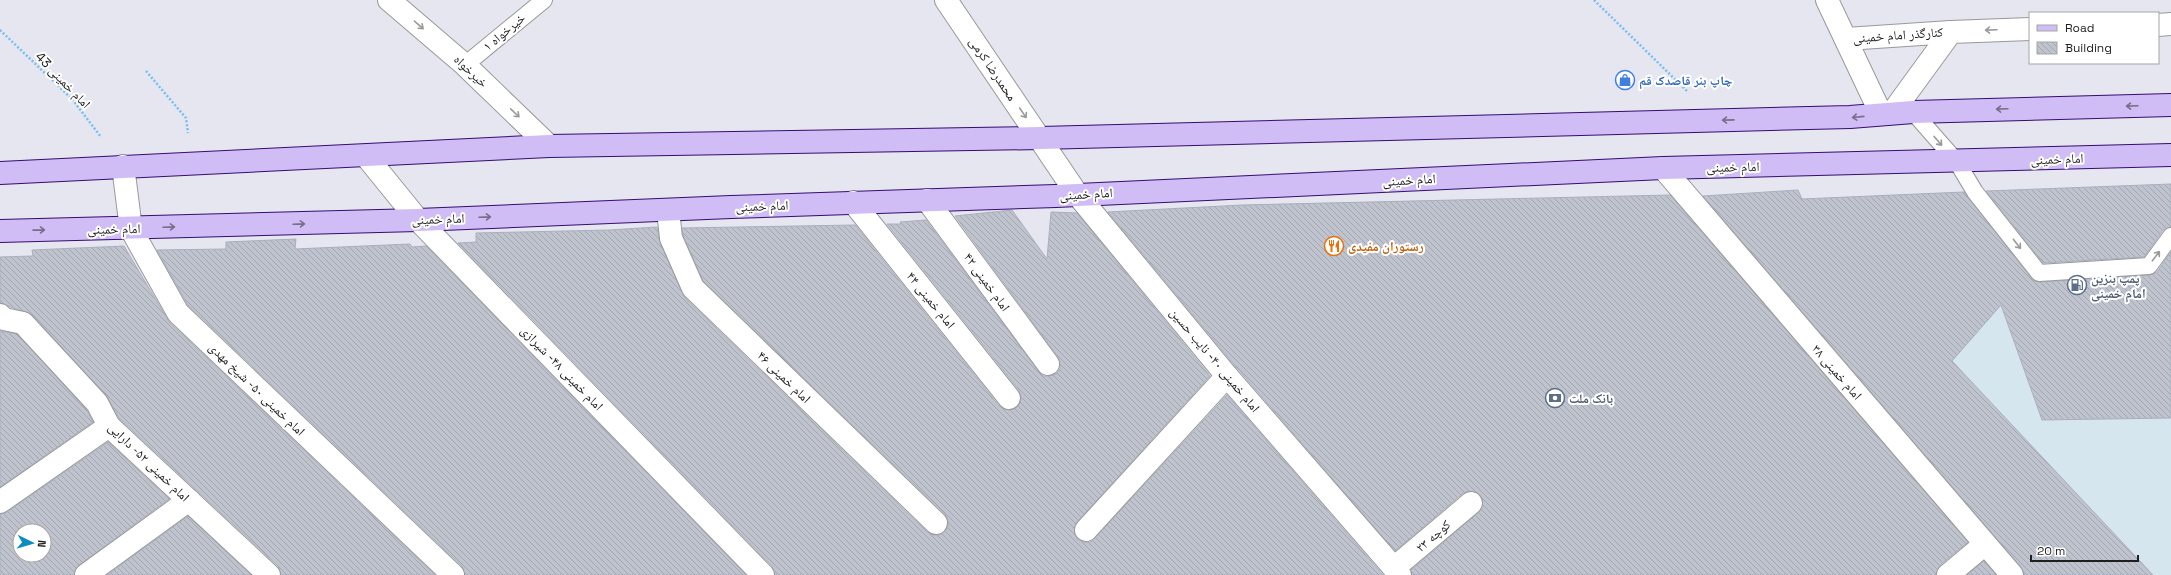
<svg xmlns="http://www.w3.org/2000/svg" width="2171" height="575" viewBox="0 0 2171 575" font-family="'Space Grotesk','Noto Naskh Arabic',sans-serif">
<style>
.commercial{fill:#d6e6ef}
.building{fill:url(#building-back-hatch);stroke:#a9afc0;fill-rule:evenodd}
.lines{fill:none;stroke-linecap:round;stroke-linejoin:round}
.service-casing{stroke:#999;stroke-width:18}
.minor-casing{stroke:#999;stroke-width:24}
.tertiary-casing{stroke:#999;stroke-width:24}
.secondary-casing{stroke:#350c6f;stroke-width:24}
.path{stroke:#74bff1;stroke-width:2.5;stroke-dasharray:2 2;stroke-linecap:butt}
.service{stroke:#fff;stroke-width:16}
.minor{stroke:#fff;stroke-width:22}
.tertiary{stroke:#fff;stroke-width:22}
.secondary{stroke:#d1bdf5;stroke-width:22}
.oneway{stroke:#9a9a9a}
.oneway2{stroke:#786e8a}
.labels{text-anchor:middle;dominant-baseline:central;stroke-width:4;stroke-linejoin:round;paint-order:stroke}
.street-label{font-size:13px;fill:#1f1f1f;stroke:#fff}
.shop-label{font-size:13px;font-weight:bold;fill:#366cbe;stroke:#fff;text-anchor:start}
.food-label{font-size:13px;font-weight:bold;fill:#c56008;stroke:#fff;text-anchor:start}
.service-label{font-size:13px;font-weight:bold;fill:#4e5e75;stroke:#fff;text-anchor:start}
</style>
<defs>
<pattern id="building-back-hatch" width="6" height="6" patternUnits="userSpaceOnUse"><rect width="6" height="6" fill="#bfc3ce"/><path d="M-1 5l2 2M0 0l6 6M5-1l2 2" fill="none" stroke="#a4a7b0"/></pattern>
</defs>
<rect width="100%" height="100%" fill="#e5e6ef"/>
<!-- commercial -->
<path class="commercial" d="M2001,305l41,115 129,-2v157h-18l-201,-214z"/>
<!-- building -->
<g class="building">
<path d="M2171,184v43l-8,3 -19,27 -101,6 -57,-72z"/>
<path d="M1798,190l4,9 162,-7 68,87 7,3 111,-7 7,-3 14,-20v166l-129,2 -41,-115 -49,56 201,214h-129l-3,-8 -318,-371z"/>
<path d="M1670,195l298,347 -28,23 -4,10h-524l-1,-5 68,-58 4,-11 -3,-6 -11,-4 -6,2 -68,58 -158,-183 -129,-156 134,-7z"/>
<path d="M1012,210l35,49 4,-47 26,1 133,163 -133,146 -3,6 3,11 7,3h6l5,-4 132,-143 156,180h-608l-3,-9 -314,-323 18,-1v-9l133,-3 48,-3 3,16 24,54 243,235 6,3h6l6,-3 3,-6v-6l-3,-6 -242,-233 -20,-46 -1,-7 173,-3 144,181 5,3 6,1 6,-2 4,-5 1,-6 -2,-7 -132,-166h14l-1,-2 26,-2 112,151 5,5h7l6,-2 4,-5v-7l-2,-5 -103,-141z"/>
<path d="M296,239l-1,10 115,-5 2,3 14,-1 320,329h-281l-3,-9 -274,-261 -31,-55 69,-1v-7z"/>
<path d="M124,246l45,76 266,253h-154l-3,-9 -159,-148 -13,-23 -74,-80 -32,-12v-46l33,-1 -1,-6z"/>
<path d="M0,331l17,3 70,76 6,12 -93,65z"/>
<path d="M108,442l61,57 -90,66 -5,10h-74v-61l7,-2zM20,531h24v24h-24z"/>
<path d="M188,516l63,59h-144z"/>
<path d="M1984,561l12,14h-29z"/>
</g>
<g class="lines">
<!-- service casing -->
<g class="service-casing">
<g id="service">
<path d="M465,65l79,-65"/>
<path d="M1913,112l44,50 18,30 64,81 110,-7 22,-30"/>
</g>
</g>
<!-- minor casing -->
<g class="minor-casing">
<g id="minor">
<path d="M389,0l76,65 84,81"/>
<path d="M946,0l131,194 150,182 173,199"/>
<path d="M1827,0l54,114"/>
<path d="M366,156l52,64 345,355"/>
<path d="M123,166l8,63 47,84 275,262"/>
<path d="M1663,168l349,407"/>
<path d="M927,200l121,164"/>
<path d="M853,202l156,196"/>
<path d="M668,210l3,28 22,50 243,235"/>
<path d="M0,315l4,4 19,4 74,80 12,23 160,149"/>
<path d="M0,502l109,-76"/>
<path d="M1086,530l141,-154"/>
<path d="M1394,568l77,-65"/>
<path d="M86,575l103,-75"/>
<path d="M1948,575l37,-31"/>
</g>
</g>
<!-- tertiary casing -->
<g class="tertiary-casing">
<g id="tertiary">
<path d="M2158,25l13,-1"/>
<path d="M1846,39l105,-7"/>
<path d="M1892,113l59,-81 79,-3"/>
</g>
</g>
<!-- secondary casing -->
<g class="secondary-casing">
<g id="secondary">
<path d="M0,173l549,-27 491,-8 810,-21 63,-5 258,-7"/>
<path d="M0,231l418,-11 313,-13 325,-11 607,-28 508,-13"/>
</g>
</g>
<!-- path -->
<g class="path">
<path d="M1594,0l93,91"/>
<path d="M0,30l72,69 29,38"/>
<path d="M146,71l40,47 2,15"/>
</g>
<!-- service -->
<use href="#service" class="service"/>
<!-- minor -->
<use href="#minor" class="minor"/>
<!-- tertiary -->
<use href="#tertiary" class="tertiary"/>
<!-- secondary -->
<use href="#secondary" class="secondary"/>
</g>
<!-- one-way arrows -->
<defs><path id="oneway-shaft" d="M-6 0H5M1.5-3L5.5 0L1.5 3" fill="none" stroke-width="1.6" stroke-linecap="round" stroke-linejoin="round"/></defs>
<g class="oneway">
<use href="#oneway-shaft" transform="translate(419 25) rotate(41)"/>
<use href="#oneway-shaft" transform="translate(1991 30) rotate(178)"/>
<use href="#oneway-shaft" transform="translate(515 113) rotate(44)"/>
<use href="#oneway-shaft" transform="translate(1023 113) rotate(56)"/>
<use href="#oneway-shaft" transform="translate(1938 141) rotate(49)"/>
<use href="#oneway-shaft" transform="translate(2017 244) rotate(52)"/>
<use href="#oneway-shaft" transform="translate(2156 256) rotate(-53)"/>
</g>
<g class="oneway2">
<use href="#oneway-shaft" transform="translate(2132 106) rotate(178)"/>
<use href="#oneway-shaft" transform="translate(2002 109) rotate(178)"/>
<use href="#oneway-shaft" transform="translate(1858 117) rotate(174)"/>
<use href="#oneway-shaft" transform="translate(1728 120) rotate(179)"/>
<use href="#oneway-shaft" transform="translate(485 217) rotate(-2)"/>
<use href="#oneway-shaft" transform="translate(299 224) rotate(-2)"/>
<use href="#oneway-shaft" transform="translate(169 227) rotate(-2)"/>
<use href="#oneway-shaft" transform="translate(39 230) rotate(-1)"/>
</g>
<!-- icons -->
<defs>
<g id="shop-ring" transform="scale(1)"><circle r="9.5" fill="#fff" stroke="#3f7fe0" stroke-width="1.5"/><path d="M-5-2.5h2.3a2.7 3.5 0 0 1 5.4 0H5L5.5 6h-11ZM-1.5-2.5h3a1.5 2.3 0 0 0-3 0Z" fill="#3f7fe0"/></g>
<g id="restaurant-ring" transform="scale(1)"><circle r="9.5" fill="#fff" stroke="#e8710a" stroke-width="1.5"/><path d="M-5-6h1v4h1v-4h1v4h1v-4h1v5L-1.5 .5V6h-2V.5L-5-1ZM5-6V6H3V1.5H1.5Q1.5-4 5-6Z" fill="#e8710a"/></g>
<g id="fuel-ring" transform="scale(1)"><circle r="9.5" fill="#fff" stroke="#5c6f8a" stroke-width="1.5"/><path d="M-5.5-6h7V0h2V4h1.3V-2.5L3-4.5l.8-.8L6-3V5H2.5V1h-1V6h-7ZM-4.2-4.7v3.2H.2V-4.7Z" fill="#5c6f8a"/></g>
<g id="bank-ring" transform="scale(1)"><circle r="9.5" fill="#fff" stroke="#5c6f8a" stroke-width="1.5"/><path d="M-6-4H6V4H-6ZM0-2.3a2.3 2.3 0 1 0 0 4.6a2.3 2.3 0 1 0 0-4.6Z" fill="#5c6f8a"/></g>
</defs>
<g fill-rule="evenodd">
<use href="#shop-ring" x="1625" y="80"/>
<use href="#restaurant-ring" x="1334" y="246"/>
<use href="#fuel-ring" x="2077" y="285"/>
<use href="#bank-ring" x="1555" y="398"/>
</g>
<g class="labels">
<!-- street labels -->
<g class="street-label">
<text transform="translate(504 32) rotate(-40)">خیرخواه ۱</text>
<text transform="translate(1898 35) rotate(-4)">کنارگذر امام خمینی</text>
<text transform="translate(993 69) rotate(56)">محمدرضا کرمی</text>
<text transform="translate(471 71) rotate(43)">خیرخواه</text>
<text transform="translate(63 80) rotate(46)">امام خمینی 43</text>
<text transform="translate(2057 159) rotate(-2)">امام خمینی</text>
<text transform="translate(1733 167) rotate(-1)">امام خمینی</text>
<text transform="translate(1409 180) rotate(-3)">امام خمینی</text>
<text transform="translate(1086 194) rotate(-3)">امام خمینی</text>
<text transform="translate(762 206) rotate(-2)">امام خمینی</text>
<text transform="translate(438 219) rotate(-2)">امام خمینی</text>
<text transform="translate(114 229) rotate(-1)">امام خمینی</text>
<text transform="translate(987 282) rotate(54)">امام خمینی ۴۲</text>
<text transform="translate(931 300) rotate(51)">امام خمینی ۴۴</text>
<text transform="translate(1215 360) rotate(50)">امام خمینی ۴۰- نایب حسین</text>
<text transform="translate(562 368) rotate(46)">امام خمینی ۴۸- شیرازی</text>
<text transform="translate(1837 372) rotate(49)">امام خمینی ۳۸</text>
<text transform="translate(784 377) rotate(44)">امام خمینی ۴۶</text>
<text transform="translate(257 389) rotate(44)">امام خمینی ۵۰- شیخ مهدی</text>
<text transform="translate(149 462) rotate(44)">امام خمینی ۵۲- دارایی</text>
<text transform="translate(1433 536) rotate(-41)">کوچه ۲۳</text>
</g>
<!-- shop labels -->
<g class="shop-label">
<text x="1639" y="80">چاپ بنر قاصدک قم</text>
</g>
<!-- food labels -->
<g class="food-label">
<text x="1348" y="246">رستوران مفیدی</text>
</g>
<!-- service labels -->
<g class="service-label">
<text x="2091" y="278">پمپ بنزین<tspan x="2091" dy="15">امام خمینی</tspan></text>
<text x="1569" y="398">بانک ملت</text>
</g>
</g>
<!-- legend -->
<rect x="2029" y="12" width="130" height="52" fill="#ffffff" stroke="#a5a5a5"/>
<rect x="2037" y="25" width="20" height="6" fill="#d1bdf5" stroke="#a5a5a5"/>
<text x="2065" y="32" font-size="12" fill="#1f1f1f">Road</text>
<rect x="2037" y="42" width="20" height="12" fill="url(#building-back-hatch)" stroke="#a5a5a5"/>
<text x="2065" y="52" font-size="12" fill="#1f1f1f">Building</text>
<!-- north arrow -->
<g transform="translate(32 543) rotate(95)"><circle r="19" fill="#ffffff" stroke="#a5a5a5"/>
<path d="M0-3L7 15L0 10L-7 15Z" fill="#0d8bc1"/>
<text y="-6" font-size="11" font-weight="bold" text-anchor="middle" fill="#1f1f1f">N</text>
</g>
<!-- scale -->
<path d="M2031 555v6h107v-6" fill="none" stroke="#1f1f1f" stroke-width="2"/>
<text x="2037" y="555" font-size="12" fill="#1f1f1f" stroke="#ffffff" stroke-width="3" paint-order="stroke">20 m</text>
</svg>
